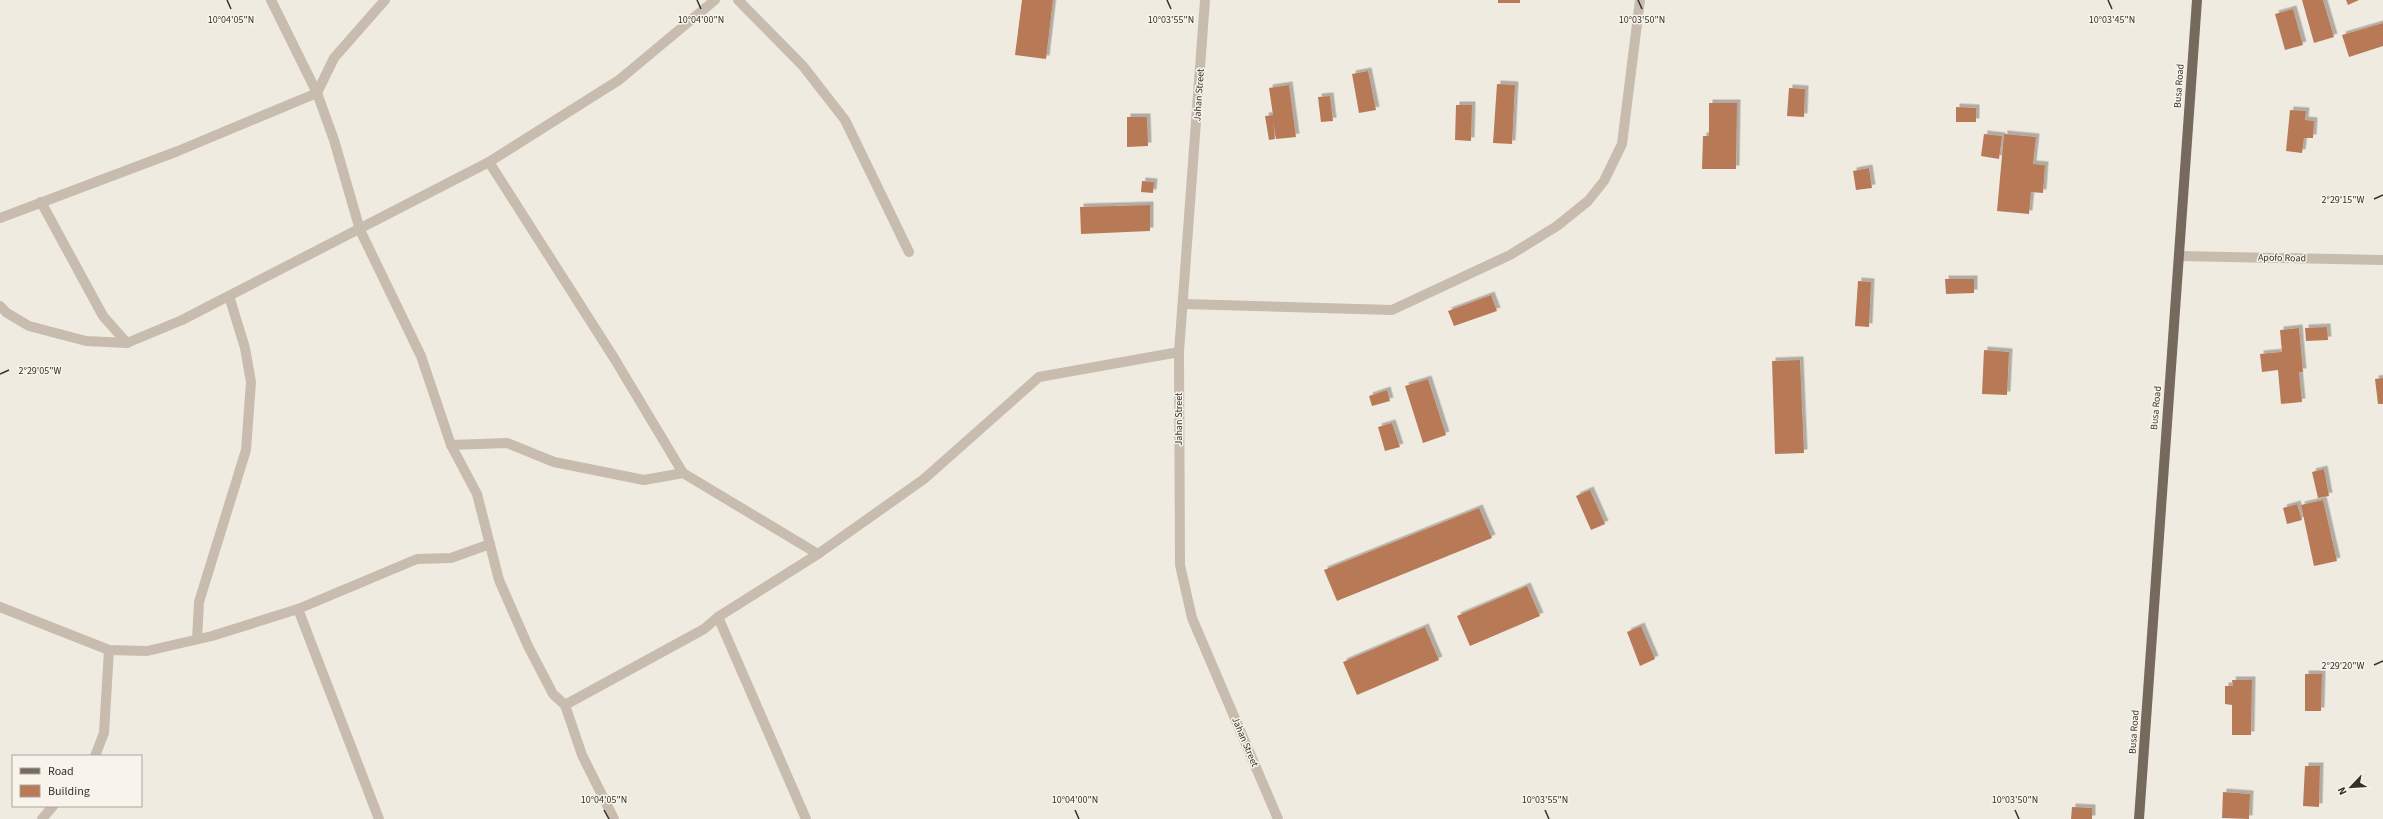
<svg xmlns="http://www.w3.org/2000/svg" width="2383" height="819" viewBox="0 0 2383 819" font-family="'Source Sans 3',sans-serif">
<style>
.building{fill:#b87a57;filter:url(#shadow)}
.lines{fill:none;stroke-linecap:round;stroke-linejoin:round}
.street{stroke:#c7bcad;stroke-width:10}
.primary{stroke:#76695e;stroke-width:10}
.ticks{fill:none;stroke:#36302b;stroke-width:1.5}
.labels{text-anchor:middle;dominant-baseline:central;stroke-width:3;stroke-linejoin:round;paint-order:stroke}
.street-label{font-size:10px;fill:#36302b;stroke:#f8f4ec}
.ticks-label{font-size:10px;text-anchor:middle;fill:#36302b;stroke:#f8f4ec;stroke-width:3;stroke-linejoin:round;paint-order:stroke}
</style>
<defs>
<filter id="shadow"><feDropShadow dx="3.5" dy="-3.5" stdDeviation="0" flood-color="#0004"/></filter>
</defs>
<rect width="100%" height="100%" fill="#f0ebe0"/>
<!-- building -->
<g class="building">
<path d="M1022,0h31l-7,59 -31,-4z"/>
<rect x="1498" y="0" width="22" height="3"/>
<path d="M2302,0h21l11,37 -20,6z"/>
<path d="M2346,0h13l-11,5z"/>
<path d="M2293,9l10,36 -18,5 -10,-36z"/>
<path d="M2383,23v23l-34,11 -7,-22z"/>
<path d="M1368,71l8,39 -17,3 -7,-39z"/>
<path d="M1497,84l18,1 -3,59 -19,-1z"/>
<path d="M1289,85l7,52 -20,2 -3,-18 2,18 -6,1 -4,-24 8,-1 -4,-27z"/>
<path d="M1789,88l16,1 -1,28 -17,-1z"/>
<path d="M1330,96l3,25 -12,1 -3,-25z"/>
<path d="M1709,103h28l-1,66h-34l1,-33h6z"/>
<path d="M1456,105h16l-1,36 -16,-1z"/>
<path d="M1956,107l20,1v14h-20z"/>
<path d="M2290,110l16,1 -1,9 9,1 -1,17h-9l-2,15 -16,-2z"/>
<path d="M1127,117h20l1,29 -21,1z"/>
<path d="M1984,134l18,2 -3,23 -18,-3z"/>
<path d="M2004,134l32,3 -3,27 12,1 -2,28 -12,-1 -2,22 -32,-3z"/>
<path d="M1869,168l3,20 -16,2 -3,-19z"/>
<path d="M1142,181l12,1 -1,11 -12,-1z"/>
<path d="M1150,205v26l-69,3 -1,-27z"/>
<path d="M1945,279h29v14l-28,1z"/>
<path d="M1858,281l13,1 -2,45 -14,-1z"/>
<path d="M1491,295l6,16 -43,15 -6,-15z"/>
<path d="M2327,327l1,13 -22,1 -1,-13z"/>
<path d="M2299,328l4,44h-4l3,30 -21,2 -3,-34 -16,2 -2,-18 22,-2 -2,-22z"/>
<path d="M1984,350l25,2 -2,43 -25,-1z"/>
<path d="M1800,360l4,93 -29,1 -3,-93z"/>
<path d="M2383,378v26h-5l-3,-25z"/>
<path d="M1428,379l18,56 -23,8 -18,-57z"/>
<path d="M1387,390l3,11 -18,5 -3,-10z"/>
<path d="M1392,423l8,24 -15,4 -7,-24z"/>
<path d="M2324,469l5,27 -11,2 -6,-26z"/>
<path d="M1590,490l15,34 -14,6 -15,-34z"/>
<path d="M2323,500l14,61 -23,5 -13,-61z"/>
<path d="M2297,504l5,16 -15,4 -4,-16z"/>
<path d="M1479,508l13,30 -155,63 -13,-31z"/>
<path d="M1527,586l13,30 -70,30 -13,-30z"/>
<path d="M1641,626l14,33 -15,7 -13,-34z"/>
<path d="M1425,627l14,33 -82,35 -14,-33z"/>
<path d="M2305,674h17l-1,37h-16z"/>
<path d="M2232,680h20l-1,55h-19v-30l-7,-1v-18h8z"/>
<path d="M2305,766h15l-1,41 -16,-1z"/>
<path d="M2223,792l27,2 -1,25 -27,-1z"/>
<path d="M2072,807l20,1v11h-21z"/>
</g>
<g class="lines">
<!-- street -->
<g class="street">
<path d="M271,0l46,93 17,47 26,90 61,126 30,89 26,49 22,86 29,66 25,48 12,11 17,50 32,64"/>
<path d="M738,0l65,66 42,54 64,132"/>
<path d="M1205,0l-26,352 1,213 12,53 86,201"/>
<path d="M489,162l125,196 69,115 135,81"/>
<path d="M41,202l62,114 24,27"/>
<path d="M0,218l178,-67 139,-58 17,-35 51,-58"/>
<path d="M2180,256l203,4"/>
<path d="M1184,304l208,6 118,-55 47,-29 31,-25 16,-20 18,-37 18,-144"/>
<path d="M0,306l7,7 22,13 57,15 41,2 55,-23 307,-158 130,-82 96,-80"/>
<path d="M451,445l56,-2 47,19 90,18 39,-7"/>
<path d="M0,607l109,43 38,1 65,-15 86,-27 119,-50 34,-1 39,-14"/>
<path d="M298,609l81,210"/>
<path d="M718,617l88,202"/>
<path d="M197,639l2,-37 47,-152 5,-68 -6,-34 -16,-52"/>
<path d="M565,705l139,-76 14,-12 100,-63 106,-75 115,-102 140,-25"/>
<path d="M95,756l9,-23 5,-83"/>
<path d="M42,819l11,-13"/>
</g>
<!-- primary -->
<path class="primary" d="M2139,819l58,-819"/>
</g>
<!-- ticks -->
<path class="ticks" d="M227,0l4,9M697,0l4,9M1167,0l4,9M1638,0l4,9M2108,0l4,9M2374,199l9,-4M0,374l9,-4M2374,665l9,-4M604,810l5,9M1075,810l4,9M1545,810l4,9M2015,810l4,9"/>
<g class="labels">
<!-- street labels -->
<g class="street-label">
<text transform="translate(2179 86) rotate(-86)">Busa Road</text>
<text transform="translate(1199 95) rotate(-86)">Jahan Street</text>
<text transform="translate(2282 258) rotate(1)">Apofo Road</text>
<text transform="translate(2156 408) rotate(-85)">Busa Road</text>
<text transform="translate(1179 419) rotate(-90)">Jahan Street</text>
<text transform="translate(2134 732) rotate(-86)">Busa Road</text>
<text transform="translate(1245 742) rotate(67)">Jahan Street</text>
</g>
</g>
<g class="ticks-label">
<text x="231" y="23">10°04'05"N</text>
<text x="701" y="23">10°04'00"N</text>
<text x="1171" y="23">10°03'55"N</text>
<text x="1642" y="23">10°03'50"N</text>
<text x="2112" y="23">10°03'45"N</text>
<text x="2343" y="203">2°29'15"W</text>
<text x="40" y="374">2°29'05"W</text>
<text x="2343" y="669">2°29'20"W</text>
<text x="604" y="803">10°04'05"N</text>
<text x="1075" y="803">10°04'00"N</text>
<text x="2015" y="803">10°03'50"N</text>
<text x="1545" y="803">10°03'55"N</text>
</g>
<!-- legend -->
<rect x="12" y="755" width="130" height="52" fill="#f8f4ec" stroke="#aaa69f"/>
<rect x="20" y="768" width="20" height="6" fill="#76695e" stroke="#aaa69f"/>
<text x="48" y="775" font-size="12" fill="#36302b">Road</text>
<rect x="20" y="785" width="20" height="12" fill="#b87a57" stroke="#aaa69f"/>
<text x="48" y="795" font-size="12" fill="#36302b">Building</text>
<!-- north arrow -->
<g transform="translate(2351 787) rotate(245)" stroke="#f8f4ec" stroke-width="3" paint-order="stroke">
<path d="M0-3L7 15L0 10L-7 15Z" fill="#36302b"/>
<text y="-6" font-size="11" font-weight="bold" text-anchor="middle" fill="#36302b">N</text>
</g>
</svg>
